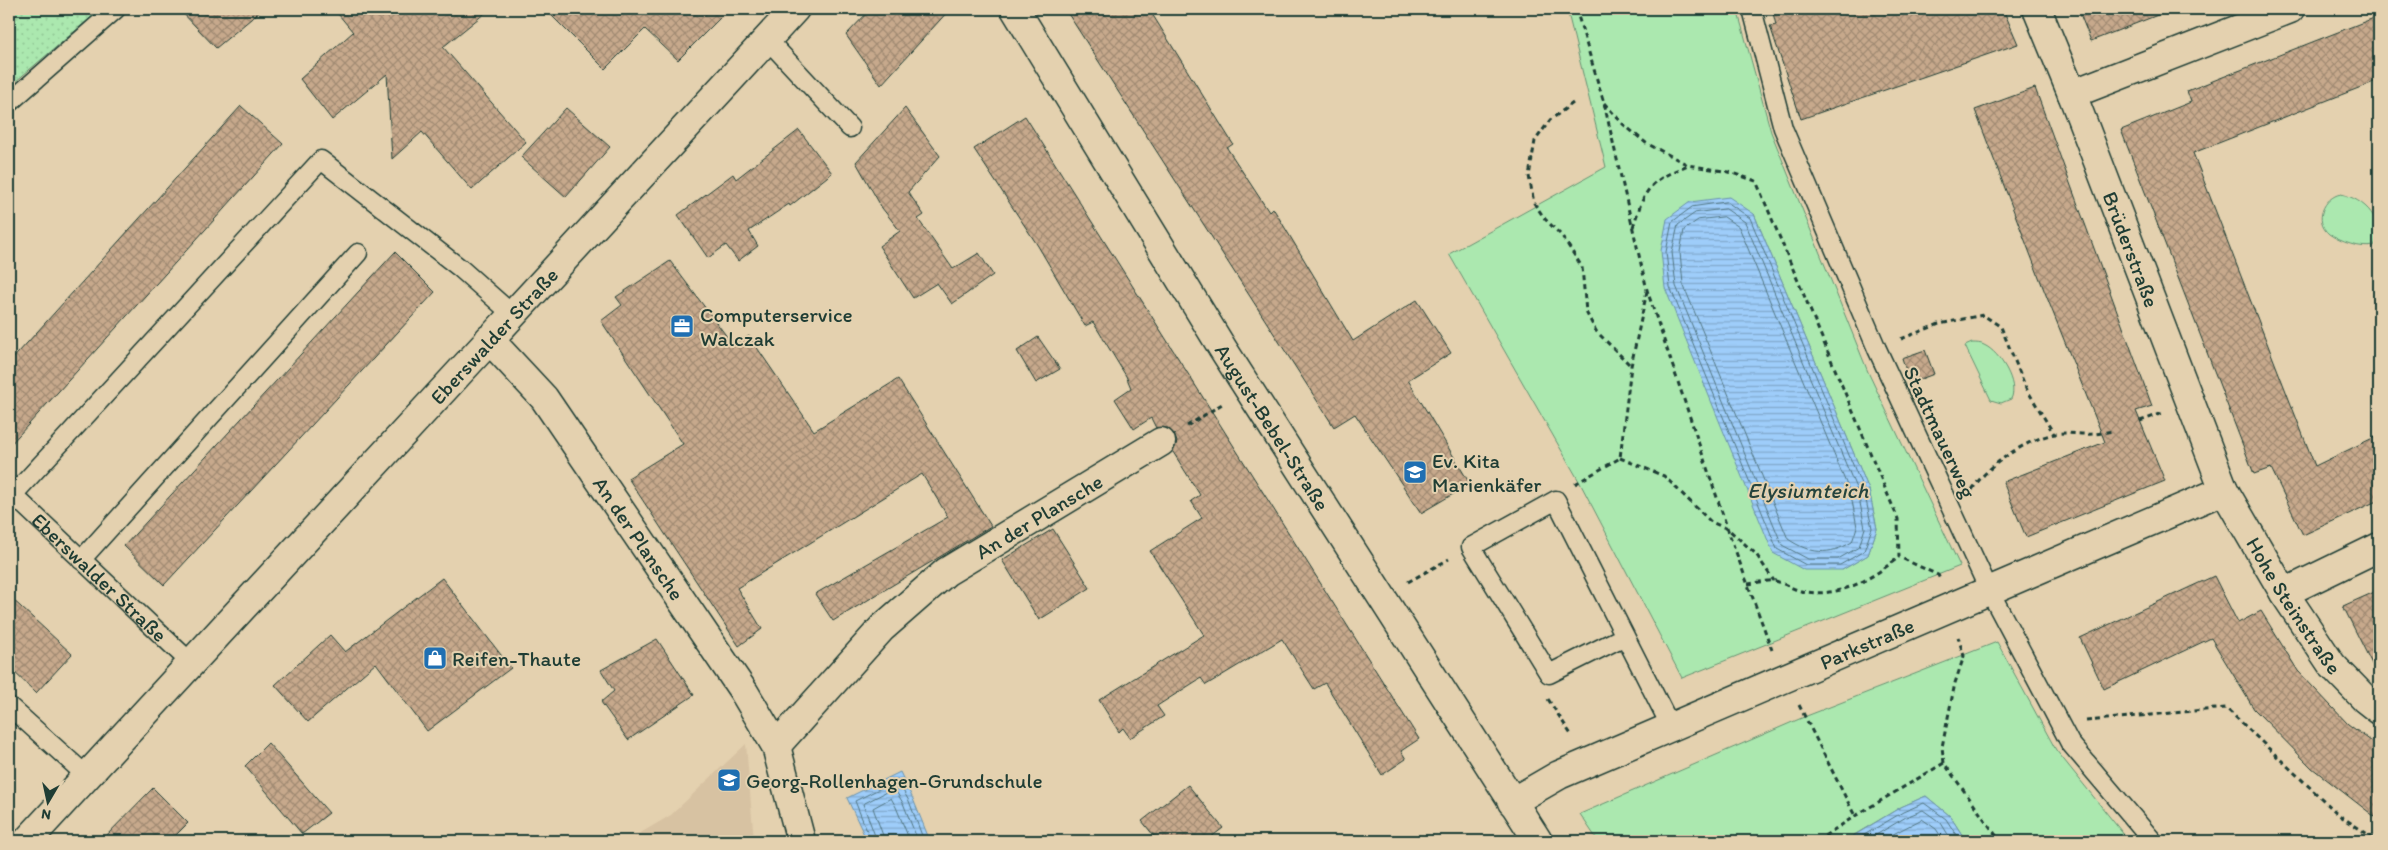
<svg xmlns="http://www.w3.org/2000/svg" width="2388" height="850" viewBox="0 0 2388 850" font-family="Itim,sans-serif">
<style>
.built{fill:#d7c2a2}
.green{fill:#abe8af;stroke:#659272;fill-rule:evenodd}
.garden{fill:url(#garden-dots);stroke:#659272}
.water{fill:url(#water-rules);stroke:#6b93ab}
.lines{fill:none;stroke-linecap:round;stroke-linejoin:round}
.shore{stroke:#527783;stroke-width:1}
.building{fill:url(#building-cross-hatch);stroke:#1f3d34}
.service-casing{stroke:#1f3d34;stroke-width:21}
.minor-casing{stroke:#1f3d34;stroke-width:31}
.secondary-casing{stroke:#1f3d34;stroke-width:31}
.path{stroke:#1f3d34;stroke-width:3;stroke-dasharray:5 4;stroke-linecap:butt}
.service{stroke:#e4d1af;stroke-width:18}
.minor{stroke:#e4d1af;stroke-width:28}
.secondary{stroke:#e4d1af;stroke-width:28}
.labels{text-anchor:middle;dominant-baseline:central;stroke-width:4;stroke-linejoin:round;paint-order:stroke}
.street-label{font-size:21px;fill:#1f3d34;stroke:#e4d1af}
.poi-label{font-size:21px;fill:#1f3d34;stroke:#e4d1af;text-anchor:start}
.water-label{font-size:22px;font-style:italic;fill:#25443e;stroke:#e4d1af}
</style>
<defs>
<pattern id="garden-dots" width="8" height="8" patternUnits="userSpaceOnUse" patternTransform="scale(1.25)"><rect width="8" height="8" fill="#abe8af"/><path d="M2 2h.1M6 6h.1" fill="none" stroke="#93c897" stroke-width="1.8" stroke-linecap="round"/></pattern>
<pattern id="water-rules" width="6" height="5" patternUnits="userSpaceOnUse" patternTransform="scale(1.25)"><rect width="6" height="5" fill="#9ecdfa"/><path d="M0 2.5h6" fill="none" stroke="#80a8cb"/></pattern>
<pattern id="building-cross-hatch" width="8" height="8" patternUnits="userSpaceOnUse" patternTransform="scale(1.25)"><rect width="8" height="8" fill="#c7a98c"/><path d="M0 0l8 8M0 8l8-8" fill="none" stroke="#a18b73"/></pattern>
</defs>
<rect width="100%" height="100%" fill="#e4d1af"/>
<filter id="ink" filterUnits="userSpaceOnUse"><feTurbulence type="fractalNoise" baseFrequency=".02" numOctaves="2"/><feDisplacementMap in="SourceGraphic" scale="10" xChannelSelector="R" yChannelSelector="G"/><feConvolveMatrix kernelMatrix="1 2 1 2 8 2 1 2 1" color-interpolation-filters="sRGB"/></filter>
<g filter="url(#ink)">
<!-- built -->
<path class="built" d="M746,744l8,97h-127l44,-26z"/>
<!-- green -->
<g class="green">
<path d="M1567,9h170l34,123 97,240 92,194 -278,112 -103,-197 -130,-227 157,-87zM1754,214l115,276 8,39 -9,26 -26,15z"/>
<path d="M2341,194c23,5 46,27 33,52 -13,3 -34,-4 -45,-12 -16,-13 -5,-37 12,-40z"/>
<path d="M1972,343c4,0 9,0 12,2 16,7 35,39 27,54l-10,4 -10,-3 -26,-54z"/>
<path d="M1997,642l59,108 73,91h-163l-16,-25 -24,-20 -25,11 -57,34h-246l-18,-27 224,-97z"/>
</g>
<!-- garden -->
<path class="garden" d="M9,9h92l-92,78z"/>
<!-- water -->
<g class="water">
<path d="M1729,197l25,17 115,276 8,39 -9,26 -26,15h-38l-31,-17 -108,-265 -4,-37 6,-32 23,-17z"/>
<path d="M900,772l13,27 17,42h-63l-20,-43z"/>
<path d="M1926,796l24,20 16,25h-121l56,-34z"/>
</g>
<g class="lines">
<!-- shore -->
<g class="shore">
<path d="M1727,202l23,16 114,273 8,37 -8,23 -24,14h-34l-29,-16 -107,-262 -4,-35 6,-30 20,-15z"/>
<path d="M1726,209l19,13 113,271 7,35 -6,19 -21,12h-30l-26,-14 -106,-259 -4,-34 6,-27 17,-12z"/>
<path d="M1724,217l15,10 112,268 6,32 -5,15c-23,14 -42,12 -64,-3l-105,-255 -3,-32 4,-22 14,-10z"/>
<path d="M871,841l-16,-40 42,-21 12,21 15,40"/>
<path d="M877,841l-14,-37 31,-16 9,15 15,38"/>
<path d="M885,841l-12,-33 18,-10 5,9 14,34"/>
<path d="M1854,841l49,-29 21,-9 22,16 14,22"/>
<path d="M1866,841l40,-24 17,-7 18,13 11,18"/>
<path d="M1880,841l42,-22 14,10 8,12"/>
</g>
</g>
<!-- building -->
<g class="building">
<path d="M179,9h84l-47,39z"/>
<path d="M334,9h156l-47,38 83,95 -54,48 -50,-58 -30,27 -5,-85 -55,46 -32,-41 53,-47z"/>
<path d="M545,9h184l-51,51 -33,-31 -40,40z"/>
<path d="M871,9h79l-69,76 -35,-50z"/>
<path d="M1065,9h84l84,135 -6,4 42,64 4,-4 80,133 64,-41 34,53 -43,27 62,104 -49,29 -66,-99 -21,13z"/>
<path d="M1772,9h231l15,35 -217,75 -31,-93 6,-1z"/>
<path d="M2078,9h89l1,2 -77,30z"/>
<path d="M2379,16v64l-186,73 122,313 64,-31v65l-76,35 -32,-67 -17,6 -133,-344 70,-28 -4,-11z"/>
<path d="M2035,88l117,318 -16,5 29,70 -139,56 -23,-55 102,-40 -61,-152 -69,-180z"/>
<path d="M241,106l42,38 -274,302v-83z"/>
<path d="M566,108l44,39 -44,50 -45,-40z"/>
<path d="M905,108l35,48 -32,36 16,23 -6,4 35,50 26,-16 14,22 -41,29 -15,-21 -24,15 -34,-52 21,-15 -18,-23 -26,-46z"/>
<path d="M1025,116l394,623 -18,12 5,8 -24,16 -57,-92 -11,6 -32,-50 -76,46 -5,-7 -44,28 7,10 -34,22 -7,-10 -4,4 -20,-32 105,-65 -54,-84 52,-33 -11,-17 9,-6 -27,-43 4,-10 -3,-8 -6,-6h-12l-5,-10 -17,11 -19,-30 16,-11 -5,-12 -33,-54 -8,4 -47,-80 -64,-97z"/>
<path d="M799,130l33,43 -42,33 -1,-2 -40,27 9,15 -20,15 -12,-16 -18,13 -30,-43 55,-41 3,5z"/>
<path d="M395,252l40,40 -271,293 -40,-39z"/>
<path d="M670,261l64,85 15,-10 65,95 84,-52 93,147 -158,95 -18,-27 133,-77 -26,-43 -185,114 25,41 -23,17 -111,-168 55,-34 -82,-123 21,-16 -6,-8z"/>
<path d="M1038,337l22,32 -24,14 -19,-32z"/>
<path d="M1925,350l9,24 -24,9 -8,-25z"/>
<path d="M1053,529l37,59 -51,32 -37,-60z"/>
<path d="M2214,576l24,47 23,-12 37,60 50,53 31,23v73l-67,-52 -58,-59 -43,-71 -107,51 -24,-51z"/>
<path d="M442,578l69,90 -84,63 -51,-68 -68,59 -33,-37 55,-50 15,17z"/>
<path d="M2379,590v88l-36,-72z"/>
<path d="M9,596l63,58 -36,39 -27,-26z"/>
<path d="M657,639l37,56 -66,45 -27,-38 13,-11 -13,-21z"/>
<path d="M268,743l61,70 -27,21 -57,-68z"/>
<path d="M1188,785l35,43 -17,13h-48l-16,-20z"/>
<path d="M153,788l35,35 -18,18h-69z"/>
</g>
<g class="lines">
<!-- service casing -->
<g class="service-casing">
<g id="service">
<path d="M1752,9l31,119 94,221 112,241 81,153 83,98"/>
<path d="M766,38l84,90"/>
<path d="M9,103l107,-94"/>
<path id="s1" d="M9,491l182,172"/>
<path d="M13,495l308,-335 139,108 52,46"/>
<path d="M81,560l277,-307"/>
<path d="M1625,636l-76,38 -78,-127 85,-47 115,227"/>
<path d="M9,706l79,71"/>
</g>
</g>
<!-- minor casing -->
<g class="minor-casing">
<g id="minor">
<path id="s2" d="M2037,9l35,85 152,396 60,103 48,72 33,34 14,11"/>
<path d="M2072,94l218,-85"/>
<path id="s3" d="M489,339l55,59 200,294 32,54 25,95"/>
<path d="M2284,593l95,-46"/>
<path id="s4" d="M776,746l106,-118 64,-56 215,-130"/>
<path id="s5" d="M1512,802l47,-27 665,-285"/>
<path id="s6" d="M27,841l768,-832"/>
</g>
</g>
<!-- secondary casing -->
<g class="secondary-casing">
<g id="secondary">
<path id="s7" d="M1015,9l208,340 315,492"/>
</g>
</g>
<!-- path -->
<g class="path">
<path d="M1576,9l28,94 43,187 83,246 42,114"/>
<path d="M1573,103l-23,17 -15,21 -6,35 5,27 11,16 17,17 20,31 4,45 10,19 35,35"/>
<path d="M1604,103l19,21 23,19 42,22 41,7 27,9 142,338 1,38 39,18 2,4"/>
<path d="M1633,227c13,-40 15,-45 55,-62"/>
<path d="M1901,339l38,-15 44,-9 18,12 25,61 28,46"/>
<path d="M2140,421l23,-8"/>
<path d="M1187,426l35,-22"/>
<path d="M1620,458l44,18 47,46 17,7 28,25 18,27"/>
<path d="M1575,484l45,-26 11,-92 16,-75"/>
<path d="M1972,490c15,-25 55,-51 83,-56 10,-2 21,0 31,0 9,1 19,-2 28,-3"/>
<path d="M1408,582l41,-23"/>
<path d="M1748,584c8,-1 20,-4 27,-3 9,2 17,8 26,10 38,8 69,-11 98,-34"/>
<path d="M1548,699l24,37"/>
<path d="M1799,705l56,111"/>
<path d="M2086,721l140,-13 113,107 39,26"/>
<path d="M1944,763l-2,-16 13,-64 9,-27 -6,-19"/>
<path d="M1817,841l38,-25 89,-53 56,78"/>
</g>
<!-- service -->
<use href="#service" class="service"/>
<!-- minor -->
<use href="#minor" class="minor"/>
<!-- secondary -->
<use href="#secondary" class="secondary"/>
</g>
</g>
<!-- icons -->
<defs>
<g id="office-square" transform="scale(1.25)"><rect x="-9" y="-9" width="18" height="18" rx="4" fill="#1f6fb2" stroke="#e4d1af"/><path d="M-6-3h4V-5.5h4V-3h4V5H-6ZM-1-4.5V-3h2v-1.5ZM-6 0V1H6V0Z" fill="#fff"/></g>
<g id="school-square" transform="scale(1.25)"><rect x="-9" y="-9" width="18" height="18" rx="4" fill="#1f6fb2" stroke="#e4d1af"/><path d="M0-5L7-2L0 1L-7-2ZM-4 1L0 2.5L4 1V4Q0 6-4 4Z" fill="#fff"/></g>
<g id="shop-square" transform="scale(1.25)"><rect x="-9" y="-9" width="18" height="18" rx="4" fill="#1f6fb2" stroke="#e4d1af"/><path d="M-5-2.5h2.3a2.7 3.5 0 0 1 5.4 0H5L5.5 6h-11ZM-1.5-2.5h3a1.5 2.3 0 0 0-3 0Z" fill="#fff"/></g>
</defs>
<g fill-rule="evenodd">
<use href="#office-square" x="682" y="326"/>
<use href="#school-square" x="1415" y="472"/>
<use href="#shop-square" x="435" y="658"/>
<use href="#school-square" x="729" y="780"/>
</g>
<g class="labels">
<!-- street labels -->
<g class="street-label">
<text stroke="none"><textPath href="#s2" startOffset="258">Brüderstraße</textPath></text>
<text stroke="none"><textPath href="#s6" startOffset="688">Eberswalder Straße</textPath></text>
<text stroke="none"><textPath href="#s7" startOffset="491">August-Bebel-Straße</textPath></text>
<text transform="translate(1940 432) rotate(65)">Stadtmauerweg</text>
<text stroke="none"><textPath href="#s4" startOffset="352">An der Plansche</textPath></text>
<text stroke="none"><textPath href="#s3" startOffset="250">An der Plansche</textPath></text>
<text stroke="none"><textPath href="#s1" startOffset="125">Eberswalder Straße</textPath></text>
<text stroke="none"><textPath href="#s2" startOffset="651">Hohe Steinstraße</textPath></text>
<text stroke="none"><textPath href="#s5" startOffset="389">Parkstraße</textPath></text>
</g>
<!-- poi labels -->
<g class="poi-label">
<text x="700" y="314">Computerservice<tspan x="700" dy="24">Walczak</tspan></text>
<text x="1432" y="460">Ev. Kita<tspan x="1432" dy="24">Marienkäfer</tspan></text>
<text x="452" y="658">Reifen-Thaute</text>
<text x="746" y="780">Georg-Rollenhagen-Grundschule</text>
</g>
<!-- water labels -->
<g class="water-label">
<text x="1808" y="490">Elysiumteich</text>
</g>
</g>
<!-- margin -->
<rect width="2388" height="850" fill="none" stroke="#e4d1af" stroke-width="30"/>
<rect x="15" y="15" width="2358" height="820" fill="none" stroke="#1f3d34" stroke-width="2" filter="url(#ink)"/>
<!-- north arrow -->
<g transform="translate(48 802) rotate(189)" stroke="#e4d1af" stroke-width="4" paint-order="stroke">
<path d="M0-4L9 19L0 12L-9 19Z" fill="#1f3d34"/>
<text y="-8" font-size="14" font-weight="bold" text-anchor="middle" fill="#1f3d34">N</text>
</g>
</svg>
